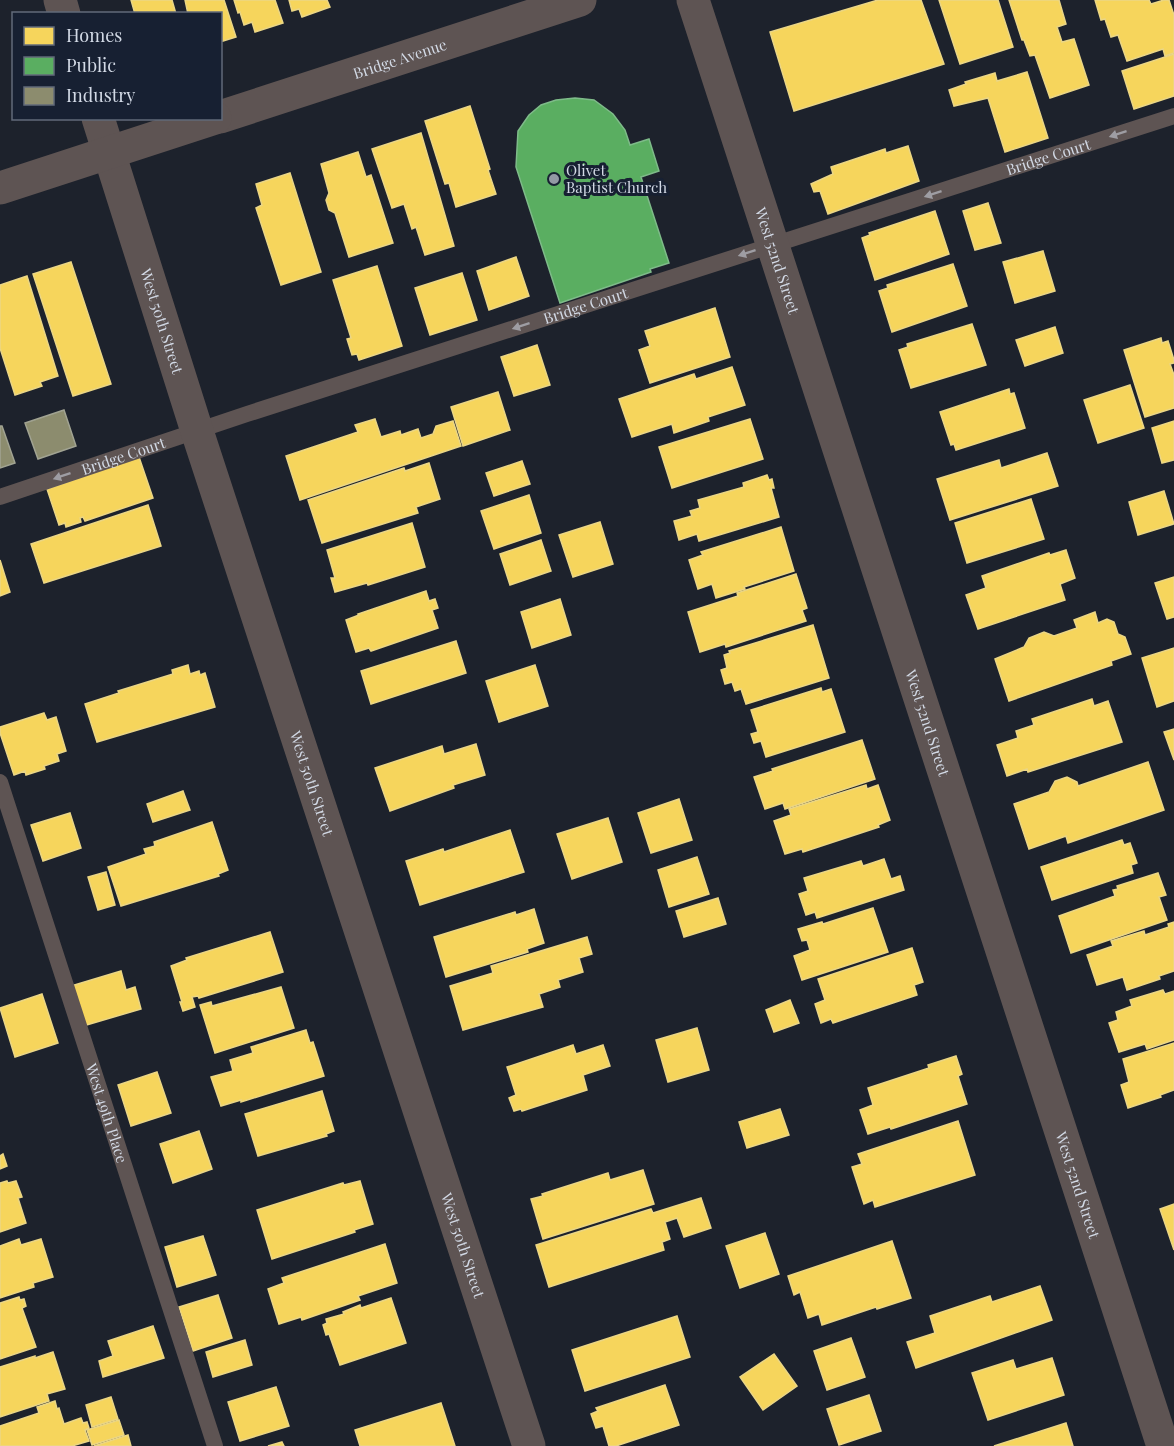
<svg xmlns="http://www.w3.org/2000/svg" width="1174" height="1446" viewBox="0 0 1174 1446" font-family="'Playfair Display',serif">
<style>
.homes{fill:#f6d55c;stroke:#ebd685;stroke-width:1.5}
.public{fill:#5aae61;stroke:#7ebb89;stroke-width:1.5}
.industry{fill:#8c8c6e;stroke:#a1a392;stroke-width:1.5}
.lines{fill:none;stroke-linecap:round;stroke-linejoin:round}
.service{stroke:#5e5453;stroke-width:16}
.minor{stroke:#5e5453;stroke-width:33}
.oneway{fill:#9e9da3}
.poi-dot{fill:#9399a4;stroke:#172032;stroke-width:2}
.labels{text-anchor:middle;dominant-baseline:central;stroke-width:6;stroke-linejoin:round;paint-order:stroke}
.street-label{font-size:15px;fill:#d2d9e5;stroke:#172032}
.poi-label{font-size:15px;fill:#d2d9e5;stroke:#172032;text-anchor:start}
</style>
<rect width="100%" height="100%" fill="#1d222c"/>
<!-- homes -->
<g class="homes">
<path d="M131,0h41l4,14h-41z"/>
<path d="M185,0h39l12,37 -16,5v-28h-32z"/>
<path d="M234,0h41l8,23 -28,9 -3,-10 -8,3 -4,-13 -2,1z"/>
<path d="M289,0h38l3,7 -28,10 -3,-8 -7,2z"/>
<path d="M878,0h43l23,64 -150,47 -24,-79z"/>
<path d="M939,0h59l15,47 -53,17z"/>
<path d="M1009,0h50l7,24 -9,3 5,15 12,-3 15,46 -39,13 -15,-43 -5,1 -6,-16h-2z"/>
<path d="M1095,0h54l2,4 13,-4h5l5,15v38l-9,3 -2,-7 -36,12 -9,-26 -7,2 -6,-18 -4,1z"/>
<path d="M1174,54v42l-40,13 -12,-38z"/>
<path d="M1027,72l21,66 -43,14 -17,-54 -34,8 -5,-16 17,-6 -1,-2 30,-9 2,8z"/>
<path d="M470,106l20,63 -2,1 8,24 -40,13 -7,-24 -4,1 -20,-63z"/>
<path d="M421,133l33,113 -29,9 -9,-28 -4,2 -8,-25 -12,4 -20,-59z"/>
<path d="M908,146l11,35 -91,33 -8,-23 -6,1 -3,-8 22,-10 -2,-7 54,-18 1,4z"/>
<path d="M358,152l8,25 5,-2 22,68 -44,14 -14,-44 -6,-3 -3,-10 3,-7 -8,-29z"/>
<path d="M290,173l31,99 -40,13 -25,-77 6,-3 -6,-21z"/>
<path d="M988,203l13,40 -26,7 -12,-39z"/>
<path d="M935,211l14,43 -74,26 -13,-42 8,-3 -1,-2z"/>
<path d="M1043,251l12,40 -40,12 -12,-41z"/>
<path d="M516,257l13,39 -40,14 -12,-39z"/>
<path d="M71,262l40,122 -38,12 -40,-122z"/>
<path d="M953,264l14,42 -75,26 -13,-41 9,-3 -1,-3z"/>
<path d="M377,266l25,80 -43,14 -2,-6 -5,1 -5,-16 4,-1 -18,-58z"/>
<path d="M462,273l15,47 -47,15 -15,-47z"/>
<path d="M27,276l31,100 -18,6 2,4 -27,9 -15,-47v-63z"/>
<path d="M715,308l15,49 -80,26 -11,-33 11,-4 -5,-15z"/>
<path d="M972,324l14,41 -75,23 -12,-38 9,-3 -1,-3z"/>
<path d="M1055,327l8,26 -38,13 -9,-26z"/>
<path d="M1161,338l1,5 6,-2 6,19v3l-4,1 4,11v33l-29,9 -21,-67z"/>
<path d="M537,345l13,40 -36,11 -13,-39z"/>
<path d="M732,367l13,38 -37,12 1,4 -35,12 -2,-9 -40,13 -13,-38 75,-25 2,5z"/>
<path d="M1130,385l14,43 -46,15 -14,-43z"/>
<path d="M1009,389l1,5 4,-1 11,35 -69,22 -2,-6 -3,1 -11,-33z"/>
<path d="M498,392l12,38 -47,16 -12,-39z"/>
<path d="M375,419l6,18 19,-6 1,4 17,-6 3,9 12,-4 3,-8 17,-5 8,25 -161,54 -14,-44 72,-24 -3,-7z"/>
<path d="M750,419l13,40 -91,29 -13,-41z"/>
<path d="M1174,421v39l-12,3 -10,-35z"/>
<path d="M1047,453l11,33 -108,34 -13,-41 62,-19 2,8z"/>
<path d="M139,457l14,41 -68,23 -2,-4 -3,1 1,4 -15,5 -1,-4 -6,2 -12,-36z"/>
<path d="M522,461l8,23 -36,12 -8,-23z"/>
<path d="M429,463l11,36 -24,8 2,6 -96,30 -14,-43 96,-32 1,3z"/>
<path d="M767,475l2,5 3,-1 2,9h-3l8,29 -80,24 -2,-7 -18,6 -5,-19 18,-5 -2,-5 10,-3 -2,-8 46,-13 -1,-4z"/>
<path d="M1164,491l10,33 -36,11 -9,-33z"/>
<path d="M529,495l12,38 -47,16 -13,-38z"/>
<path d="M1031,499l13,40 -77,24 -12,-40z"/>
<path d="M148,505l13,41 -117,37 -13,-39z"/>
<path d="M600,522l13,42 -40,13 -14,-42z"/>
<path d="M412,523l13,44 -57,18 -1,-2 -32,9 -4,-14h4l-8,-28z"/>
<path d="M781,527l13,44 -50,16 1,2 -29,9 -4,-14 -14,5 -9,-29 14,-5 -2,-3z"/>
<path d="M541,540l10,31 -41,14 -10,-31z"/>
<path d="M1066,550l9,28 -15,6 5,16 -87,29 -12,-34 20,-7 -4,-12 67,-23 1,2z"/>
<path d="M0,560l10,32 -10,4z"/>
<path d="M796,574l11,34 -5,2 4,11 -80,26 -1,-3 -25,8 -12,-40 50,-16 -1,-3z"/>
<path d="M1174,577v40l-7,2 -12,-36z"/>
<path d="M426,591l3,10 6,-2 3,9 -6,2 6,18 -67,23 -2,-3 -13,4 -10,-32 13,-5 -1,-1z"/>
<path d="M560,599l11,36 -39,13 -11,-36z"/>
<path d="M1095,612l3,11 9,-4 7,3 4,12 7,3 6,17 -20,7 1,4 -103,36 -14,-42 29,-12 5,-9 15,-6 10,4 23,-8 -3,-8z"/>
<path d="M813,625l16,53 -83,26 -5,-15 -6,2 -3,-9 -7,2 -4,-14 6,-2 -3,-13 6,-2 -1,-2z"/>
<path d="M456,641l10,32 -95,31 -10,-33z"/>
<path d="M1174,648v53l-17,6 -15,-49z"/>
<path d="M188,665l2,9 9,-3 1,4 5,-2 10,34 -118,35 -12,-38 34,-11 -1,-2 55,-17 -1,-4z"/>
<path d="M535,665l13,41 -49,16 -13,-41z"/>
<path d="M821,688l1,4 9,-3 14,43 -79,25 -5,-16 -7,2 -3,-9 7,-2 -7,-22z"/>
<path d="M1092,699l2,7 14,-5 14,41 -94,30 -1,-3 -20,7 -10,-31 21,-7 -2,-7 18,-6 -2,-6z"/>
<path d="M44,713l3,7 9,-3 10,34 -9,3 2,7 -15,5 1,3 -19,6 -1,-4 -11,4 -14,-42v-6z"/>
<path d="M1174,729v31l-10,-28z"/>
<path d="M862,740l13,39 -90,30 -2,-6 -18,6 -11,-32 19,-6 -1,-2z"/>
<path d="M476,744l9,31 -32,10 1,3 -64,23 -15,-43 67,-22 2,8z"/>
<path d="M1148,762l16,48 -96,33 -2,-7 -37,13 -15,-45 35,-12 6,-11 12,-4 10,5 1,4z"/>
<path d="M866,785l1,4 11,-4 12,35 -12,5 1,2 -76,25 -1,-3 -17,5 -11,-33 17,-6 -2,-6z"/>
<path d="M183,791l7,19 -37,12 -6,-18z"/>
<path d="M679,799l13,41 -41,13 -13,-40z"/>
<path d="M70,813l11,35 -38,13 -12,-36z"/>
<path d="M608,818l14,44 -50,17 -15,-45z"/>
<path d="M212,822l16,48 -10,4 1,2 -98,30 -13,-39 38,-13 -2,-5 11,-3 -1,-4z"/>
<path d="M510,830l14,42 -104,33 -14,-44 37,-12 1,3z"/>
<path d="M1122,840l2,5 6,-2 7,20 -6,2 2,8 -81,27 -11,-33z"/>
<path d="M697,857l12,37 -40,13 -11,-37z"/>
<path d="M884,859l7,20 9,-3 4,14 -87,28 -2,-6 -9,3 -7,-21 9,-3 -4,-13 57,-17 2,5z"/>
<path d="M106,872l9,33 -17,5 -10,-33z"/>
<path d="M1158,873l8,22 -7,2 8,23 -96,33 -12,-37 56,-20 -2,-6 5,-1 -1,-3z"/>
<path d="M718,898l8,26 -42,13 -8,-26z"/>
<path d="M873,908l15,44 -86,28 -8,-24 16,-6 -3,-10 -5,1 -4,-12 24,-7 1,2z"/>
<path d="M534,909l10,34 -17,6 1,3 -82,25 -12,-40 81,-25 1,3z"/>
<path d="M1174,922v49l-15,5 1,3 -33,11 -4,-13 -26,8 -10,-30 26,-9 -2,-5 33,-10 1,4 24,-8 -1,-3z"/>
<path d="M270,932l13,40 -84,26 -1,-2 -6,1 3,10 -12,4 -3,-9h2l-11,-36 16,-6 -1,-2z"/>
<path d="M587,937l5,17 -13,4 4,14 -25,8 2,7 -21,7 4,13 -80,23 -13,-44 43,-13 -2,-7z"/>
<path d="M912,948l11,34 -9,3 3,10 -84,28 -2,-4 -10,4 -6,-19 10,-4 -7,-21z"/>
<path d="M121,971l5,19 9,-3 6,22 -58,17 -12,-40z"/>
<path d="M281,987l13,41 -79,25 -15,-48 11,-3 1,4z"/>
<path d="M1163,990l2,4 9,-3v49l-27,9 -2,-5 -26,8 -10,-29 9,-3 -2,-8 16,-6 -2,-6z"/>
<path d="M42,994l16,49 -43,14 -15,-49z"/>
<path d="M790,1000l9,23 -25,9 -8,-22z"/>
<path d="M697,1028l12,42 -41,12 -12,-42z"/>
<path d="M306,1030l4,13 3,-1 11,34 -83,26v-2l-20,6 -10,-29 22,-6 -3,-11 23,-7 -2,-6z"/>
<path d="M1174,1043v47l-14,5 1,2 -33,11 -7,-23 8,-3 -6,-23z"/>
<path d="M573,1045l3,9 27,-9 7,21 -27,9 4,15 -65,21 -1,-2 -7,2 -5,-13 7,-3 -9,-28z"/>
<path d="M956,1056l6,18 -4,2 9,28 -76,25 -1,-2 -22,7 -8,-24 13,-5 -5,-17 61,-20 -1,-3z"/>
<path d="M157,1072l14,41 -40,13 -13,-41z"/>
<path d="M322,1091l12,40 -8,3 1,2 -69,20 -13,-42z"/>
<path d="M780,1109l9,26 -42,13 -8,-26z"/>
<path d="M958,1121l17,54 -100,32 -2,-7 -9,4 -12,-37 10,-3 -4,-10z"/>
<path d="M199,1131l13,38 -39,14 -13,-39z"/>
<path d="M3,1154l4,12 -7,3v-13z"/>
<path d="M643,1170l11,34 -111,35 -12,-40 12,-3 -1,-2 66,-21 2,7z"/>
<path d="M7,1181l1,2 8,-2 6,16 -4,1 8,25 -26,9v-49z"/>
<path d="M360,1181l13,43 -19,6 1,2 -83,27 -15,-49 86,-27 1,2z"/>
<path d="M701,1198l10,30 -27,9 -7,-19 -12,4 5,17 -8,3 2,8 -115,37 -13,-42 115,-36 2,4z"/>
<path d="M1174,1204v46l-14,-41z"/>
<path d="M765,1233l14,41 -39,14 -14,-42z"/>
<path d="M203,1236l13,39 -39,12 -12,-40z"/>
<path d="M19,1239l2,6 20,-6 12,38 -20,6 1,4 -34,11v-52z"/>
<path d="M892,1241l19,57 -34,11 -1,-2 -54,18 -3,-11 -11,4 -8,-26 -6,3 -6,-19z"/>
<path d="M385,1244l12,39 -39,13 2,4 -58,20 -1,-3 -22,7 -11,-35 16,-6 -2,-5z"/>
<path d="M1040,1286l12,34 -136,48 -9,-26 28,-9 -5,-17 60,-20 2,6z"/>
<path d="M218,1295l14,43 -39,13 -14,-44z"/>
<path d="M19,1297l1,3 4,-1 2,7 -4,2 14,39 -36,12v-56z"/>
<path d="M391,1298l15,45 -66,22 -11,-31 -3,1 -3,-10 4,-2 -1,-4 18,-5 -1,-2 17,-7 1,3z"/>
<path d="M677,1316l13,41 -105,34 -13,-41z"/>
<path d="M153,1326l11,32 -61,19 -4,-16 14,-5 -5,-15z"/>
<path d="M851,1338l14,39 -38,13 -13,-39z"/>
<path d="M245,1340l7,25 -39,12 -7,-25z"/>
<path d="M53,1352l12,37 -18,5 2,7 -49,16v-50l35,-11v2z"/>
<path d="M774,1354l23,32 -34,24 -23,-33z"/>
<path d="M1052,1358l12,37 -76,25 -16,-47 41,-13 3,9z"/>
<path d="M665,1385l14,40 -63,21h-7l-6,-20 -7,2 -5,-14 7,-3 -2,-3z"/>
<path d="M276,1387l13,39 -49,15 -12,-39z"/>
<path d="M869,1395l12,36 -42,14 -12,-36z"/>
<path d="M111,1397l7,22 -26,8 -6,-22z"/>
<path d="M55,1401l2,8 2,-1 5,16 17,-6 2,5 4,-1 2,6 -4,2 4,11 -17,5h-72v-20l39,-13 -2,-6z"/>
<path d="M441,1403l14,43h-95l-5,-16z"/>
<path d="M119,1420l5,15 -32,10 -5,-15z"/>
<path d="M1066,1423l7,23h-79z"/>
<path d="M128,1435l3,11h-37z"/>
<path d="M282,1442l2,4h-16z"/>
</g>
<!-- public -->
<path class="public" d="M575,98l19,2 19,14 12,16 5,15 19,-6 10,32 -18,6 28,86 -19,6 1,3 -91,31 -44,-136 2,-36 11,-16 12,-10 15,-5z"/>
<!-- industry -->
<g class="industry">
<path d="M64,410l12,36 -38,13 -13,-36z"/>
<path d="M0,426h2l13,37 -15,5z"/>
</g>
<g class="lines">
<!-- service -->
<g class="service">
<path id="s1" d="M0,497l247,-83 927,-298"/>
<path id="s2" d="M0,782l215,664"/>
</g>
<!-- minor -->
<g class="minor">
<path d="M60,0l4,14"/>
<path id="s3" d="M693,0l470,1446"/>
<path id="s4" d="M220,117l360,-117"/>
<path id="s5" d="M98,118l99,313 332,1015"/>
<path d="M0,188l215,-70"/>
</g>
</g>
<!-- one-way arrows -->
<defs><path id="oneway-solid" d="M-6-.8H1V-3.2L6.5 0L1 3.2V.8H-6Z" transform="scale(1.5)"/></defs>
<g class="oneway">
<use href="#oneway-solid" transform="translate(1118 134) rotate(162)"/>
<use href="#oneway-solid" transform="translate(933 194) rotate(162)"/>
<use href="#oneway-solid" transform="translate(747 253) rotate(162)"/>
<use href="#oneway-solid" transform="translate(521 326) rotate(162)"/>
<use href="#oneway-solid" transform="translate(62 476) rotate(161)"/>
</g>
<!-- markers -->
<circle class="poi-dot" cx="554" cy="179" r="6"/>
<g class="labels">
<!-- street labels -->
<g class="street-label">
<text stroke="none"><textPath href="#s4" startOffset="189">Bridge Avenue</textPath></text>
<text stroke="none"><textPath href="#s1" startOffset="1102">Bridge Court</textPath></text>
<text stroke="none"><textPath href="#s3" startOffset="274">West 52nd Street</textPath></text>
<text stroke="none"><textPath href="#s1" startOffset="616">Bridge Court</textPath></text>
<text stroke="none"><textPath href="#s5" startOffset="213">West 50th Street</textPath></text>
<text stroke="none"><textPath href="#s1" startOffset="130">Bridge Court</textPath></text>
<text stroke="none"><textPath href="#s3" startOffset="760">West 52nd Street</textPath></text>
<text stroke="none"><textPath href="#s5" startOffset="699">West 50th Street</textPath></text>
<text stroke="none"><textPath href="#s2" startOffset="348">West 49th Place</textPath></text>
<text stroke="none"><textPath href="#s3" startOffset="1246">West 52nd Street</textPath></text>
<text stroke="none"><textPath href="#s5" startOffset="1185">West 50th Street</textPath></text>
</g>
<!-- poi labels -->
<g class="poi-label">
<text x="566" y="170">Olivet<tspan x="566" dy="17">Baptist Church</tspan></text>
</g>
</g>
<!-- legend -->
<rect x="12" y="12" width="210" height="108" fill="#172032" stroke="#626a7a" stroke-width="1.5"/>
<rect x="24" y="27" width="30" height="18" fill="#f6d55c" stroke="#626a7a" stroke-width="1.5"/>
<text x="66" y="42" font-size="18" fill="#d2d9e5">Homes</text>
<rect x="24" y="57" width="30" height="18" fill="#5aae61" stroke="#626a7a" stroke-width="1.5"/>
<text x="66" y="72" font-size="18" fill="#d2d9e5">Public</text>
<rect x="24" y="87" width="30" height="18" fill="#8c8c6e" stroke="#626a7a" stroke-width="1.5"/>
<text x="66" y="102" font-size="18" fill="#d2d9e5">Industry</text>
</svg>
